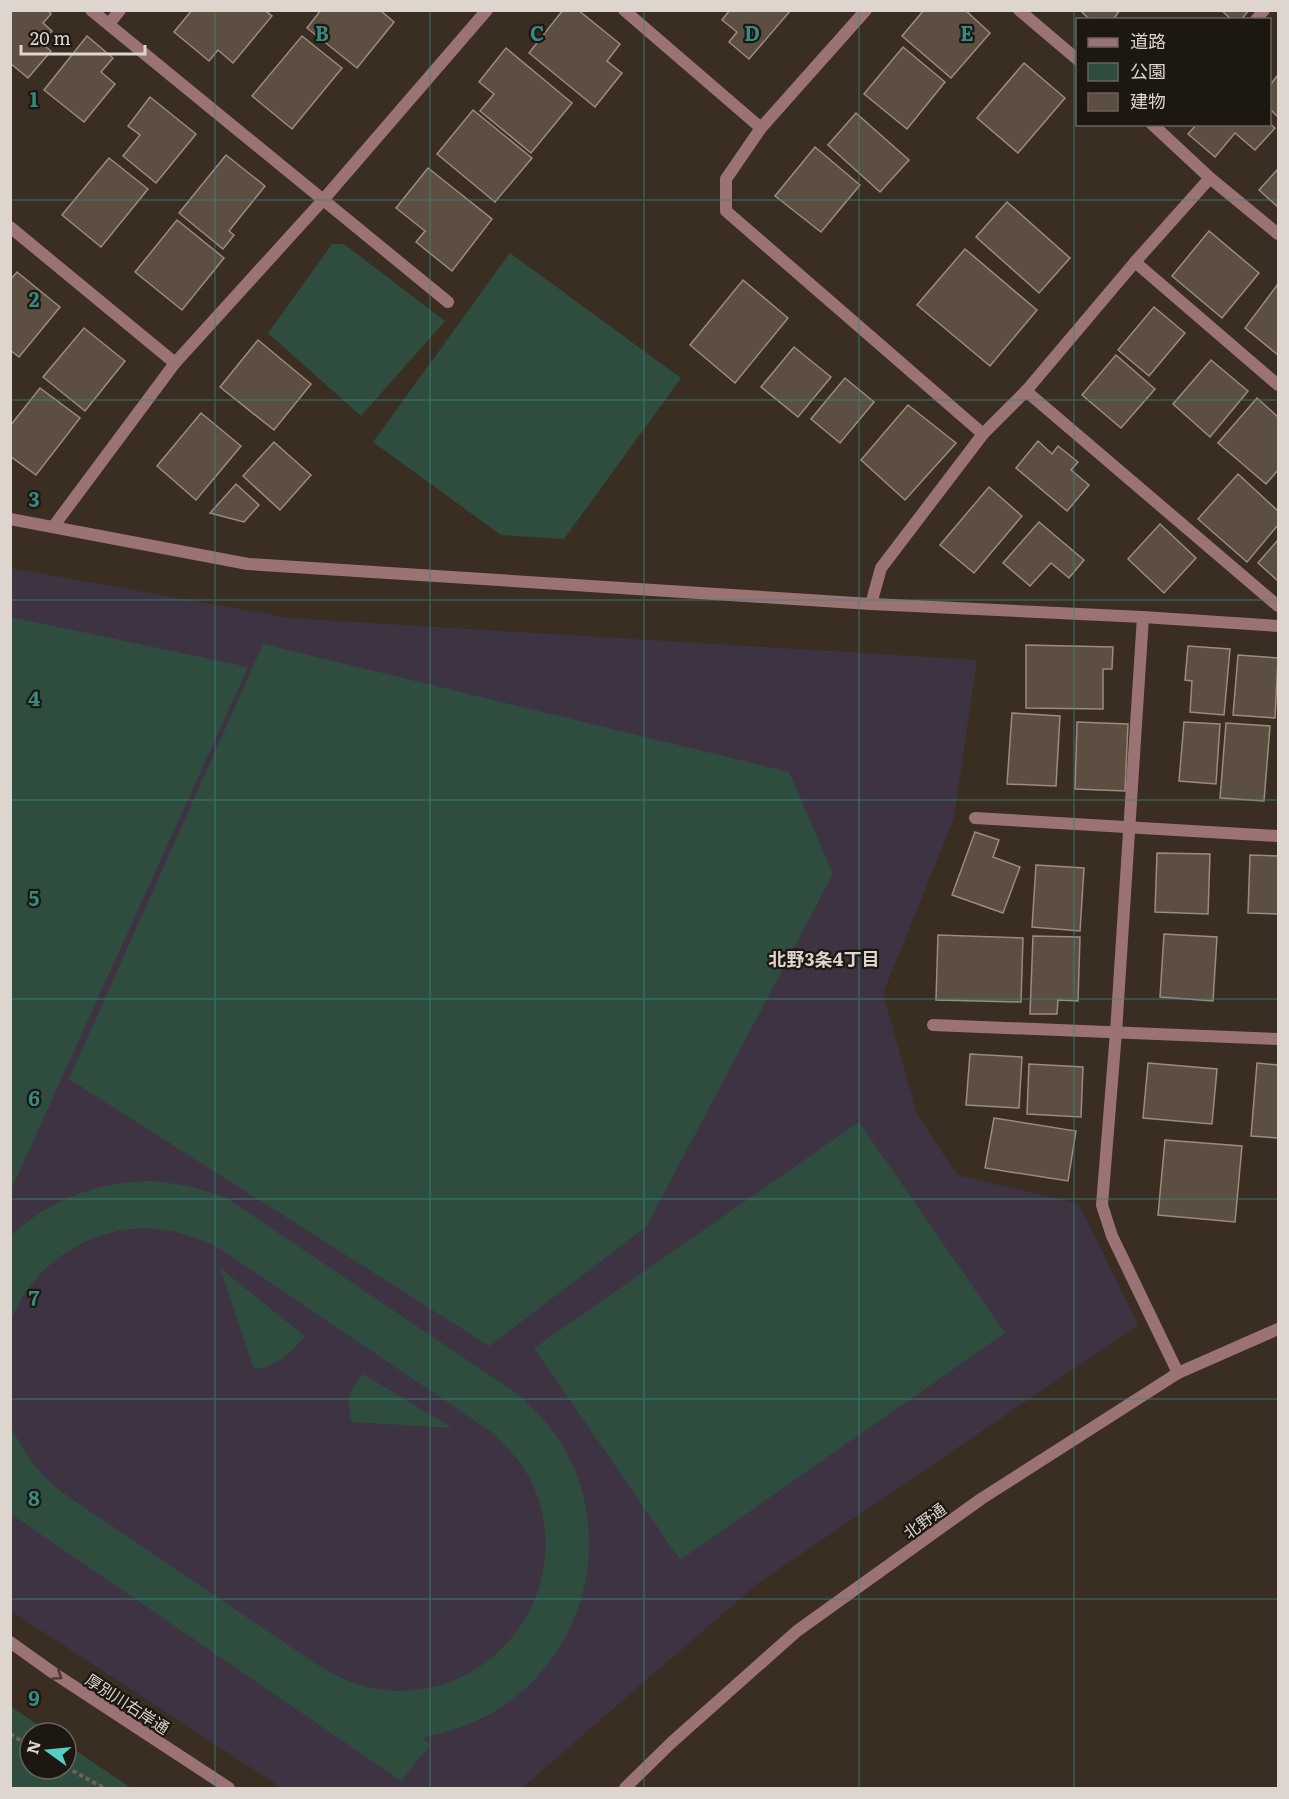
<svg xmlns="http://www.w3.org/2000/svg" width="1289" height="1799" viewBox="0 0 1289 1799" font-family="Literata,'Noto Sans JP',serif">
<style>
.education{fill:#3e3342}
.green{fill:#2e4d3f}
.building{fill:#5d4e42;stroke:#9c8b7f;stroke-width:1.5}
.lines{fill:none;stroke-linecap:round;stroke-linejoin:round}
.path{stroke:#6c6057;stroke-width:4;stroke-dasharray:4.5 3;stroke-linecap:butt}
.minor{stroke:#9c7374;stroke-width:12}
.tertiary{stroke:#9c7374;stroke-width:12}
.oneway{stroke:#493734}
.grid{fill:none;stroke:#388981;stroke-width:1.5;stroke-opacity:0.55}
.labels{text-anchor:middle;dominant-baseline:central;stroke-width:4.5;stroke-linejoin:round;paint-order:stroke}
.street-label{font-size:16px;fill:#ddd5ce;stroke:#1d1712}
.neighbourhood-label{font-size:18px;font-weight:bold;fill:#ddd5ce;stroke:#1d1712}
.grid-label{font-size:20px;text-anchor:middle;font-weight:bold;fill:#388981;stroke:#1d1712;stroke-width:4.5;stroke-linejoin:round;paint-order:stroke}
</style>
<rect width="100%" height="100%" fill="#3a2d22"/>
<!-- education -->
<path class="education" d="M11,568l279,50 687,42 -23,158 -71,175 34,121 40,61 122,29 59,121 -381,259 -235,204h-240l-271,-177z"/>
<!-- green -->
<g class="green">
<path d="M332,244h12l101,77 -84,95 -93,-83z"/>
<path d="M510,253l171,125 -117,161 -63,-4 -128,-93z"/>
<path d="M11,617l237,50 -237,523 -1,-573z"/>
<path d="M263,644l526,128 44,102 -187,353 -157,119 -420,-267z"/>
<path d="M859,1122l146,211 -325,227 -146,-212z"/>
<path d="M146,1181c29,1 55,7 82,18l288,194c16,14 32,29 43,47 56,87 31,205 -53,264 -25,18 -55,28 -84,34l8,7 -29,36 -390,-267v-88c13,28 28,48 52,67l256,173c13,7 27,15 41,19 125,36 231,-100 166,-213 -10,-16 -22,-28 -36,-41l-271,-183c-17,-8 -34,-15 -53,-18 -64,-11 -133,30 -155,91v-86c41,-36 81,-51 135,-54z"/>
<path d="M220,1268l85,68c-14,17 -29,31 -51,33z"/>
<path d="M363,1374l89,54 -100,-6c-6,-21 -3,-32 11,-48z"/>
<path d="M10,1706l40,27h-20v36h36v-25l65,44h-120z"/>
</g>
<!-- building -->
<g class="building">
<path d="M10,10h38l3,4 -8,9 9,8 -11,12 10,8 -23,27 -18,-15z"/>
<path d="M192,10h72l8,6 -39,47 -15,-13 -9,11 -35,-29z"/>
<path d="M321,10h59l14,12 -37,46 -50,-40z"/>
<path d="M563,10h15l42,34 -13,17 15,12 -27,34 -66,-54z"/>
<path d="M730,10h61l-42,49 -20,-17 8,-10 -15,-12z"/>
<path d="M924,10h41l25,23 -39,45 -49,-42z"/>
<path d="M1080,10h40l-7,10h-23z"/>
<path d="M1221,10h28l-8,10h-9z"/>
<path d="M87,36l26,22 -12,14 14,12 -31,38 -40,-32z"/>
<path d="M302,36l40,32 -50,61 -40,-33z"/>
<path d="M903,47l42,35 -38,47 -43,-35z"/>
<path d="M506,48l66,55 -41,50 -51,-42 14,-17 -15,-12z"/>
<path d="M1024,63l41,35 -47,55 -41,-35z"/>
<path d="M1278,75v42l-8,-8v-24z"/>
<path d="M150,97l46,37 -40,49 -33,-27 17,-21 -12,-9z"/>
<path d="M473,110l59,48 -37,44 -58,-48z"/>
<path d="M856,113l53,47 -29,32 -52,-47z"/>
<path d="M1197,124h73l5,4 -20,22 -20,-17 -20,24 -27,-23z"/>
<path d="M815,147l45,38 -39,47 -46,-36z"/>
<path d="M226,155l39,31 -36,45 5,4 -11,14 -44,-36z"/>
<path d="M109,158l39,31 -47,58 -39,-32z"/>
<path d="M428,168l64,51 -40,52 -36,-29 9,-11 -29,-23z"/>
<path d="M1278,169v38l-19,-17z"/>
<path d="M1007,202l63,56 -31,35 -63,-56z"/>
<path d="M177,220l47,38 -42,52 -47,-38z"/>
<path d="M1209,231l50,42 -37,45 -50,-42z"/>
<path d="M965,249l72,61 -47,56 -73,-61z"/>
<path d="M17,272l43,35 -41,50 -9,-7v-70z"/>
<path d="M743,280l45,38 -53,65 -45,-38z"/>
<path d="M1278,284v71l-33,-27z"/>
<path d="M1154,307l31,26 -36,43 -31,-26z"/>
<path d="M84,328l41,33 -40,50 -42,-34z"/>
<path d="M258,340l53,44 -37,46 -54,-43z"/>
<path d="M794,347l37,30 -33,40 -37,-30z"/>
<path d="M1116,355l39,34 -34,39 -39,-33z"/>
<path d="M1211,360l37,31 -38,46 -37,-33z"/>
<path d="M845,378l29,24 -34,41 -29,-24z"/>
<path d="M40,388l40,30 -44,57 -26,-19v-30z"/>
<path d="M1257,398l21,19v53l-12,14 -48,-41z"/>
<path d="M908,405l48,38 -51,57 -44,-40z"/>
<path d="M201,413l40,33 -45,54 -39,-34z"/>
<path d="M1038,441l14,13 6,-8 20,16 -7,8 18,15 -22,26 -51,-43z"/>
<path d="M274,442l37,33 -31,35 -37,-34z"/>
<path d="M1238,474l40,37v14l-31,37 -49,-43z"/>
<path d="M236,484l23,21 -15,17 -34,-9z"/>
<path d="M989,487l33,29 -48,57 -34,-28z"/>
<path d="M1039,522l45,38 -15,18 -18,-15 -21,23 -27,-23z"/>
<path d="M1160,524l36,34 -32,35 -36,-34z"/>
<path d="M1278,540v41l-20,-18z"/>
<path d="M1026,645l87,2 -1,22h-9v40l-77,-1z"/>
<path d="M1188,646l42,3 -6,66 -34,-3 2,-31 -7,-1z"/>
<path d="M1238,655l40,3 -3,60 -42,-3z"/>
<path d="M1012,713l48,3 -4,70 -49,-2z"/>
<path d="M1077,722l51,2 -3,67 -50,-2z"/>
<path d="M1184,722l36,2 -4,60 -37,-3z"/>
<path d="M1226,723l44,3 -6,75 -44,-3z"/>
<path d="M975,832l24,8 -6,17 27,10 -17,46 -51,-18z"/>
<path d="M1157,853l53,1 -2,60 -53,-2z"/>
<path d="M1250,855l28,1v58l-30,-1z"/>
<path d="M1036,865l48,3 -4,63 -48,-4z"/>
<path d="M1164,934l53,3 -4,64 -53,-4z"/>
<path d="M938,935l85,3 -2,64 -85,-2z"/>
<path d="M1033,936l47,1 -2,64 -20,-1 -1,14h-27z"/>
<path d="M970,1054l52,3 -3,51 -53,-3z"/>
<path d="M1148,1063l69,6 -5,55 -69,-6z"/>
<path d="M1257,1063l21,2v73l-27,-2z"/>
<path d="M1029,1064l54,3 -2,50 -54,-3z"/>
<path d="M994,1118l82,13 -8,50 -83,-13z"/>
<path d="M1165,1140l77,6 -7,76 -77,-7z"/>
</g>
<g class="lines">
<!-- path -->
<g class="path">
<path d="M10,1734l20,12"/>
<path d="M66,1767l38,21"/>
</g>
<!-- minor -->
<g class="minor">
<path d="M91,10l357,292"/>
<path d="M624,10l137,118"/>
<path d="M866,10l-105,118 -35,51v32l257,223"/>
<path d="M1019,10l59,50"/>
<path d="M1256,20l8,-10"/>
<path d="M109,24l11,-14"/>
<path d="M1152,124l58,54 68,56"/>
<path d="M10,227l165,136"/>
<path d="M1135,262l143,123"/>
<path d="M1026,391l252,215"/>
<path d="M10,519l238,45 623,40 272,13 135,9"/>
<path d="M53,527l122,-164 148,-163 164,-190"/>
<path d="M871,604l10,-36 102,-134 43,-43 109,-129 75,-84"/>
<path d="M1143,617l-27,415 -14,173 10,31 66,137"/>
<path d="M975,818l303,18"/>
<path d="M933,1025l345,14"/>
</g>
<!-- tertiary -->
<g class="tertiary">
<path d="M10,1642l42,30 177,116"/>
<path d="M625,1788l46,-45 126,-112 184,-132 197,-126 100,-44"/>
</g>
</g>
<!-- one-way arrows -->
<defs><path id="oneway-chevron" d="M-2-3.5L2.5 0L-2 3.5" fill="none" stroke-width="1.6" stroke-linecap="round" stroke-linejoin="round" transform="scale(1.5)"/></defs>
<use class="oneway" href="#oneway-chevron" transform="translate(58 1676) rotate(34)"/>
<!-- grid -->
<path class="grid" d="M215,10v1778M430,10v1778M644,10v1778M859,10v1778M1074,10v1778M10,200h1268M10,400h1268M10,600h1268M10,800h1268M10,999h1268M10,1199h1268M10,1399h1268M10,1599h1268"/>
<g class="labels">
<!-- street labels -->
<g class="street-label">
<text transform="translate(924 1520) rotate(-36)">北野通</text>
<text transform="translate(128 1703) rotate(33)">厚別川右岸通</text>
</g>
<!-- neighbourhood labels -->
<g class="neighbourhood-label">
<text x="824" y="958">北野3条4丁目</text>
</g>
</g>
<g class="grid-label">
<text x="322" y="41">B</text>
<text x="537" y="41">C</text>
<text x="752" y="41">D</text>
<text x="967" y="41">E</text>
<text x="34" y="107">1</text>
<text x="34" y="307">2</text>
<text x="34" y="507">3</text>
<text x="34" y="706">4</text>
<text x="34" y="906">5</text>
<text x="34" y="1106">6</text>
<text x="34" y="1306">7</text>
<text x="34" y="1506">8</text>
<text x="34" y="1706">9</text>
</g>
<!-- border -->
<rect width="1289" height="1799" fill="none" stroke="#ddd5ce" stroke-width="24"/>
<!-- legend -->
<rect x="1076" y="18" width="195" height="108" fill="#1d1712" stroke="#6a635d" stroke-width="1.5"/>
<rect x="1088" y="38" width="30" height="9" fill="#9c7374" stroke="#6a635d" stroke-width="1.5"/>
<text x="1130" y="48" font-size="18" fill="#ddd5ce">道路</text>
<rect x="1088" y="63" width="30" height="18" fill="#2e4d3f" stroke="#6a635d" stroke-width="1.5"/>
<text x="1130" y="78" font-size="18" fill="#ddd5ce">公園</text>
<rect x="1088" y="93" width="30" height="18" fill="#5d4e42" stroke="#6a635d" stroke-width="1.5"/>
<text x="1130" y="108" font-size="18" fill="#ddd5ce">建物</text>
<!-- north arrow -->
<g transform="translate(48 1751) rotate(285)"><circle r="28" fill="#1d1712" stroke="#6a635d" stroke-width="1.5"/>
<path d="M0-4.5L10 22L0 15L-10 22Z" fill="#57cec2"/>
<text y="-9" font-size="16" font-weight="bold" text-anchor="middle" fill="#ddd5ce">N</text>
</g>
<!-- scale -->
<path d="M21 45v9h124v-9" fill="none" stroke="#ddd5ce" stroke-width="3"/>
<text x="30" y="45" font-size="18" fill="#ddd5ce" stroke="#1d1712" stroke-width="4.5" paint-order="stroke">20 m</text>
</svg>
